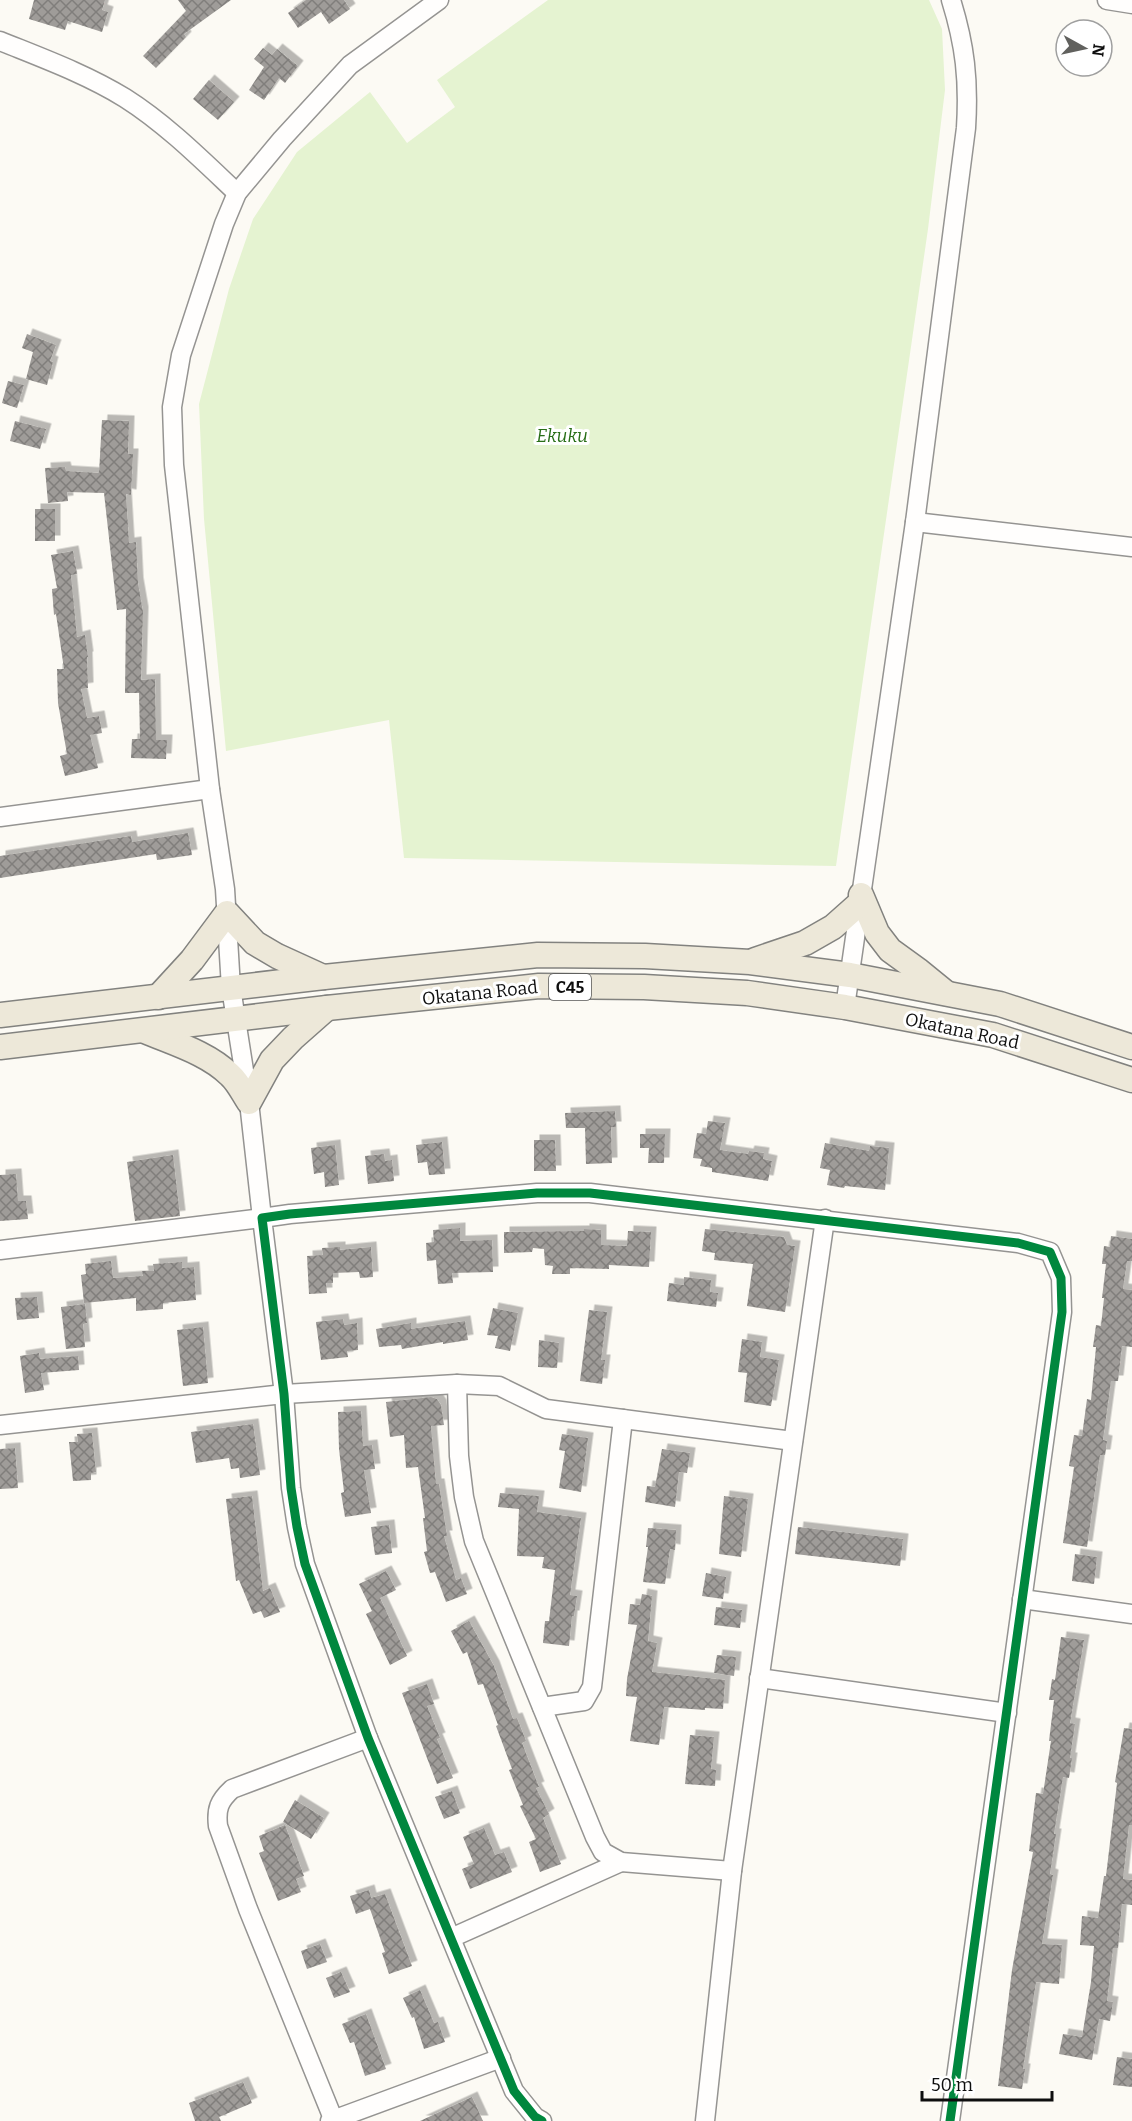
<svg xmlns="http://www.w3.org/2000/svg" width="1132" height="2121" viewBox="0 0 1132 2121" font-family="Bitter,serif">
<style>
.park{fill:#e5f3d1}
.building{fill:url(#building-cross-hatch);filter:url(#shadow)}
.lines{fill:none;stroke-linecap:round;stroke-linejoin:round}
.minor-casing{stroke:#959492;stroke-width:21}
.major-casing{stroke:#82827f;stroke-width:27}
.minor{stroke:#fffefd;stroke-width:18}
.major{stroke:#ede8d9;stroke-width:24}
.cycleway-casing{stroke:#fff;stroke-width:13}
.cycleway{stroke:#00873e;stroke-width:9}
.labels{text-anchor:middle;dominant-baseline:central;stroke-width:6;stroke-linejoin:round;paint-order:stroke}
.shield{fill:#fff;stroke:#565656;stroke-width:1.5}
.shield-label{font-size:16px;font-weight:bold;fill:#0e0e0e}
.park-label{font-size:18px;font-style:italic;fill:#286e17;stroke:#fff}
.street-label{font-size:18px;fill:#0e0e0e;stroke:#fff}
</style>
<defs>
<pattern id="building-cross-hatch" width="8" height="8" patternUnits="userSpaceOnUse" patternTransform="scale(1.5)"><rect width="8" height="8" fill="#9f9c99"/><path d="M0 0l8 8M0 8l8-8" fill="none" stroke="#807e7b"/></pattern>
<filter id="shadow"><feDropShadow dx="5.5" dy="-5.5" stdDeviation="0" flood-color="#0004"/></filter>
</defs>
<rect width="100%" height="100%" fill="#fcfaf4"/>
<!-- park -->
<path class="park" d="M548,0h381l13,29 3,61 -17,139 -92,637 -432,-8 -15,-138 -163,31 -22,-232 -5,-115 30,-115 24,-70 44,-67 73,-60 37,51 48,-36 -18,-27z"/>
<!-- building -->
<g class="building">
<path d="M34,0h71l-3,10 6,2 -6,20 -34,-11 -3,9 -36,-11z"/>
<path d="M178,0h53l-47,34 2,3 -30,31 -13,-12 43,-45z"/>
<path d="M306,0h38l6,9 -21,15 -8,-12 -23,16 -10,-15z"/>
<path d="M263,48l9,7 5,-6 21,17 -13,17 -6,-5 -15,22 -15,-10 15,-23 -10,-8z"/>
<path d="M209,80l25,22 -16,18 -25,-21z"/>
<path d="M27,334l29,11 -6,16 3,1 -6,23 -21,-6 7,-27 -11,-4z"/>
<path d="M8,381l16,4 -7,23 -15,-5z"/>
<path d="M102,420l27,1 -1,33h5l-2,41 -5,-1 3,49 7,-1 2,41 5,29 -2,68 14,-1 1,61h11l-1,19 -35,-1 1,-19h8l-1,-46h-14l1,-84 -9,1 -13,-117 -37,-1 1,9 -20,2 -3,-35 20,-1 1,4 33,2z"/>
<path d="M15,421l31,8 -6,20 -30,-8z"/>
<rect x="35" y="509" width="20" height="32"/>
<path d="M73,551l4,23 -6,1 6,62 8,-2 3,22h-1l1,31 -7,1 6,29 12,-2 3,17 -12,2 8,33 -33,8 -5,-20 7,-2 -9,-51 -1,-34h7l-8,-55 -2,1 -2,-26 5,-1 -6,-33z"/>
<path d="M188,833l4,22 -35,5 -1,-6 -156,24v-22l131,-20 1,6z"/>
<path d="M615,1111l1,16h-5l1,36 -26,1 -1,-36h-19l-1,-15z"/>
<path d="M708,1121l17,2 -5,27 28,4 1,-3 15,2 -1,6 9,2 -4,20 -56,-9v-4l-12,-2 2,-7 -9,-1 4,-25 9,1z"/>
<path d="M640,1134h25l-1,29h-16l1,-15h-9z"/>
<path d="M534,1140h21l1,31h-22z"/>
<path d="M442,1142l3,32 -16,1 -2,-13 -9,1 -2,-18z"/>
<path d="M825,1143l44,8 1,-5 19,2 -4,42 -40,-4 -1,2 -17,-3 3,-15 -10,-2z"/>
<path d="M335,1145l4,40 -14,2 -1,-15 -10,2 -3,-26z"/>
<path d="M384,1154l1,7 7,-1 2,21 -26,3 -3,-28z"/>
<path d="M173,1155l7,61 -45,5 -8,-59z"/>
<path d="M16,1174l2,27h8l2,18 -28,2v-46z"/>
<path d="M460,1228v13l32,-1 1,32 -41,1 1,10 -15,1 -2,-24 -9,1 -1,-18 8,-1 -1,-12z"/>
<path d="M584,1229l17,1v15l26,1 1,-15 23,1 -2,35 -40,-2v4l-39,-1v6h-18l1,-8 -8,-1 -1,-16 -11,-1 -1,4 -28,1v-21l80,-1z"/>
<path d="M705,1229l79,8 3,8 8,1 -10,66 -38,-6 6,-42 -39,-4 1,-7 -13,-2z"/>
<path d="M1111,1236l21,3v22h-5l-4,28 9,1v57l-10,-1 -4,35h-7l-8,59 4,1 -2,14h-5l-13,92 -24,-4 11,-76 -5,-1 5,-31 8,1 5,-37 4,1 5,-53h-3l3,-22 5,1 3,-28h-2l4,-34h-4l2,-18 6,1z"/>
<path d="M340,1247v3l31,-3 2,30 -13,1 -1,-6 -26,1v10h-7l1,10 -18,1 -2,-38 16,-1 -1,-7z"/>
<path d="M111,1261l2,17 30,-2 -1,-5h12l-1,-7 29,-2v6l12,-1 2,33 -33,3v6l-27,2v-13l-52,5 -3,-28 5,-1 -1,-10z"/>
<path d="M684,1277l27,3 -1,12 8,1 -2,14 -49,-6 2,-18 15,2z"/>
<path d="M37,1297l2,21 -22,2 -2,-22z"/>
<path d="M85,1304l2,19 -4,1 2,23 -19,2 -5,-42z"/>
<path d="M493,1308l25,5 -8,38 -15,-3 3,-12 -11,-1z"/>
<path d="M589,1310l18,2 -6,48h4l-3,24 -22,-3z"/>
<path d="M343,1319l1,6 13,-2 1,27 -11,1 1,6 -27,3 -5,-38z"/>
<path d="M465,1321l3,19 -25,4v-2l-41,7 -1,-4 -22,2 -3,-18 35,-6v6z"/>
<path d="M203,1327l5,56 -25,3 -6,-56z"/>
<path d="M742,1339l20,3 -2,15 19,3 -8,46 -27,-4 3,-29 -9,-1z"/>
<path d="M539,1340l20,3 -2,25 -19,-1z"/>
<path d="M39,1353l1,6 38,-3 1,14 -38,3 3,17 -19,3 -5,-37z"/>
<path d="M431,1397l6,2 4,6 3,20 -13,1 5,58h3l8,52h-3l12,44 5,-2 6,16 -21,8 -11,-30 -5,1 -6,-21 3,-1 -4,-33h2l-7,-51 -12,1 -2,-33 -14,2 -4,-35z"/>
<path d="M361,1411l2,35 9,-1 3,24 -11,1 7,43 -26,4 -4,-24 3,-1 -5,-43 -1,-37z"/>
<path d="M253,1424l7,51 -20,3 -1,-10 -8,1 -2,-11 -33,5 -5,-31z"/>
<path d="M92,1433l4,39 -5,1v7l-18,1 -4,-39h9l-1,-8z"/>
<path d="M562,1434l26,4 -7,54 -22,-4 6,-37 -6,-1z"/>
<path d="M15,1448l3,40 -18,1v-40z"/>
<path d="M662,1449l28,4 -3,20 -8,-1 -4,35 -30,-5 2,-16 8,1z"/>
<path d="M500,1493l39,3 -2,16 44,6 -11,77 7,1 -3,20h-2l-3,30 -26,-3 2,-22h4l6,-51 -13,-2 2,-11 -27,-1 2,-47 -21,-2z"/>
<path d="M252,1496l11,95 7,-3 10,24 -16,6 -3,-7 -8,3 -14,-34 -3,1 -10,-82z"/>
<path d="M724,1496l24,3 -7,58 -22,-3z"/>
<path d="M389,1525l3,28 -17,2 -4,-28z"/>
<path d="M798,1527l105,12 -3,27 -105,-12z"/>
<path d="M648,1528l28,2 -1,20 -5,-1 -5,35 -22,-2 5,-35h-2z"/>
<path d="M1075,1554l22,3 -3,27 -22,-3z"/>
<path d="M386,1571l10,19 -16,8 27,58 -17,9 -24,-51 6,-3 -13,-27z"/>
<path d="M706,1573l20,4 -3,22 -21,-3z"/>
<path d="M642,1594l10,2 -4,45 9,2 -5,29 73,8 -2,29 -18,-1v2l-41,-3 -5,38 -29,-4 7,-44 -11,-1 1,-17 10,-54 -9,-1 2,-20 10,1z"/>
<path d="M716,1607l26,3 -2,18 -26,-3z"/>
<path d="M469,1621l25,45 19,53 4,-1 9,23 -4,2 17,44 -3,1 13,26 -6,4 18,46 -21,8 -11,-30 7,-3 -16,-33 3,-1 -14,-35 3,-1 -16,-43 2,-1 -15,-41 -5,1 -11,-33 -4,2 -12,-23z"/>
<path d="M1061,1637l23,3 -14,83 5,1 -5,34h2l-3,20 -6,-1 -9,57h2l-6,40 3,1 -11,69 20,1 -3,39 -23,-2 -13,87h2l-3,20 -24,-3 14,-116 21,-118 -4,-1 7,-58 7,1 8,-53h-2l5,-41h-5l3,-21 3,1z"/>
<path d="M717,1655l19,2 -2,19 -20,-3z"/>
<path d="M427,1684l7,20 -7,2 13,32 -3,1 16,39 -16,6 -35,-91z"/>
<path d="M1124,1728l8,1v96h-3l-6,54 9,1v25l-10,-1 -4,44h-5l-6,53 6,1 -3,19 -11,-2 -7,41 -33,-6 4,-20 19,3 9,-55 3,-36 -14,-1 2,-29 16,2 6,-42h2l11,-93 -2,-1z"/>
<path d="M690,1735l24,2 -3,32 5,1 -1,16 -30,-2z"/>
<path d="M452,1791l8,22 -16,6 -9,-22z"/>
<path d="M295,1800l29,18 -13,21 -28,-17z"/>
<path d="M285,1825l19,51 -8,3 5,13 -23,9 -19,-48 5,-2 -5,-15z"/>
<path d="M484,1828l11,27 9,-3 8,20 -42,17 -8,-20 12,-5 -11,-27z"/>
<path d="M369,1890l2,8 14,-4 27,72 -23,8 -7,-21 3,-1 -15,-43 -14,5 -6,-18z"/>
<path d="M320,1944l7,18 -20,7 -6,-18z"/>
<path d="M341,1972l9,20 -16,6 -8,-20z"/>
<path d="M420,1990l14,33 4,-1 7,20 -21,7 -10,-32 -2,1 -9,-20z"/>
<path d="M366,2014l20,55 -21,7 -11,-34 -4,1 -8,-19z"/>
<path d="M1117,2057l15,2v28l-19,-2z"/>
<path d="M243,2082l9,21 -33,14 2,4h-26l-6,-18z"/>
<path d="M472,2097l11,24h-63z"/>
</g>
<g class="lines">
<!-- minor casing -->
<g class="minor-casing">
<g id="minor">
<path d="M1107,0l25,4"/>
<path d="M0,41c42,17 86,33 125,57 41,26 77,62 112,95"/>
<path d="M915,522l217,25"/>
<path d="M0,817l210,-28"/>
<path d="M845,1007l70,-485 51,-394c3,-48 -1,-83 -15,-128"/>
<path d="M0,1250l262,-32 -13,-116 -18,-114 -6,-99 -15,-100 -36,-324 -2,-58 9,-52 43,-131 13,-31 45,-54 68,-74 89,-65"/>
<path d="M457,1384l2,72 5,41 10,44 121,296 8,15 18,10 111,9"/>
<path d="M0,1425l284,-31 173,-10 42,2 47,23 247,32"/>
<path d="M1022,1599l110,15"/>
<path d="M759,1678l248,35"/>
<path d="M542,1707l42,-6 8,-14 31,-268"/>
<path d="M451,1938l170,-76"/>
<path d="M330,2121l171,-63"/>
<path d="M334,2121l-86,-212 -30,-83c-2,-17 1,-25 14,-37l136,-51"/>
<path d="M542,2121l-7,-4 -21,-26 -146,-353 -63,-174 -8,-37 -6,-39 -7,-94 -22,-176 28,-4 247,-21h53l428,50 32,9 11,26 1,34 -112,809"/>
<path d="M705,2121l27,-250 93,-652"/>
</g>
</g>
<!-- major casing -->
<g class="major-casing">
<g id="major">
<path d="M861,895l16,38 13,17 29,21 27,22"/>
<path d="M755,960l50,-17 28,-16 27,-24"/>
<path d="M158,997l34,-37 35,-47 28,30 22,13 46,21"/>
<path d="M0,1015l324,-38 214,-22 107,1 105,6 100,13 150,29 132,43"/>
<path d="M145,1031c28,12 63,22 85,44 8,7 13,18 19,27l23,-42 21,-22 34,-30"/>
<path d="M0,1047l327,-39 212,-22 105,1 103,6 98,14 95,18 53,10 139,45"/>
</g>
</g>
<!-- minor -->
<use href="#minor" class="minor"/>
<!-- major -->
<use href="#major" class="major"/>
<!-- cycleway casing -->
<g class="cycleway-casing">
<path id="cycleway" d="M542,2121l-7,-4 -21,-26 -146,-353 -63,-174 -8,-37 -6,-39 -7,-94 -22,-176 28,-4 247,-21h53l428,50 32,9 11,26 1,34 -112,809"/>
</g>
<!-- cycleway -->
<use href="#cycleway" class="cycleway"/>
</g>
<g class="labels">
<!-- shield labels -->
<rect class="shield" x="549" y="974" width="42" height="26" rx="4.5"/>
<g class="shield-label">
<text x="570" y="987">C45</text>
</g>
<!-- park labels -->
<g class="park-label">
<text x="562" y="436">Ekuku</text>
</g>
<!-- street labels -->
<g class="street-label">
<text transform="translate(480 993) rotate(-6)">Okatana Road</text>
<text transform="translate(962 1031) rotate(12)">Okatana Road</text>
</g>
</g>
<!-- north arrow -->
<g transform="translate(1084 48) rotate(98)"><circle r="28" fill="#ffffff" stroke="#9f9f9f" stroke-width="1.5"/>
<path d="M0-4.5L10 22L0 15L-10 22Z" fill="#61615e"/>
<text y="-9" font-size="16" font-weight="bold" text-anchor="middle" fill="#0e0e0e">N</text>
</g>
<!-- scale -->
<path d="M922 2091v9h130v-9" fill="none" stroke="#0e0e0e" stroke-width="3"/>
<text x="931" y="2091" font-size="18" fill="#0e0e0e" stroke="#ffffff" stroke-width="4.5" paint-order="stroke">50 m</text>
</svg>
